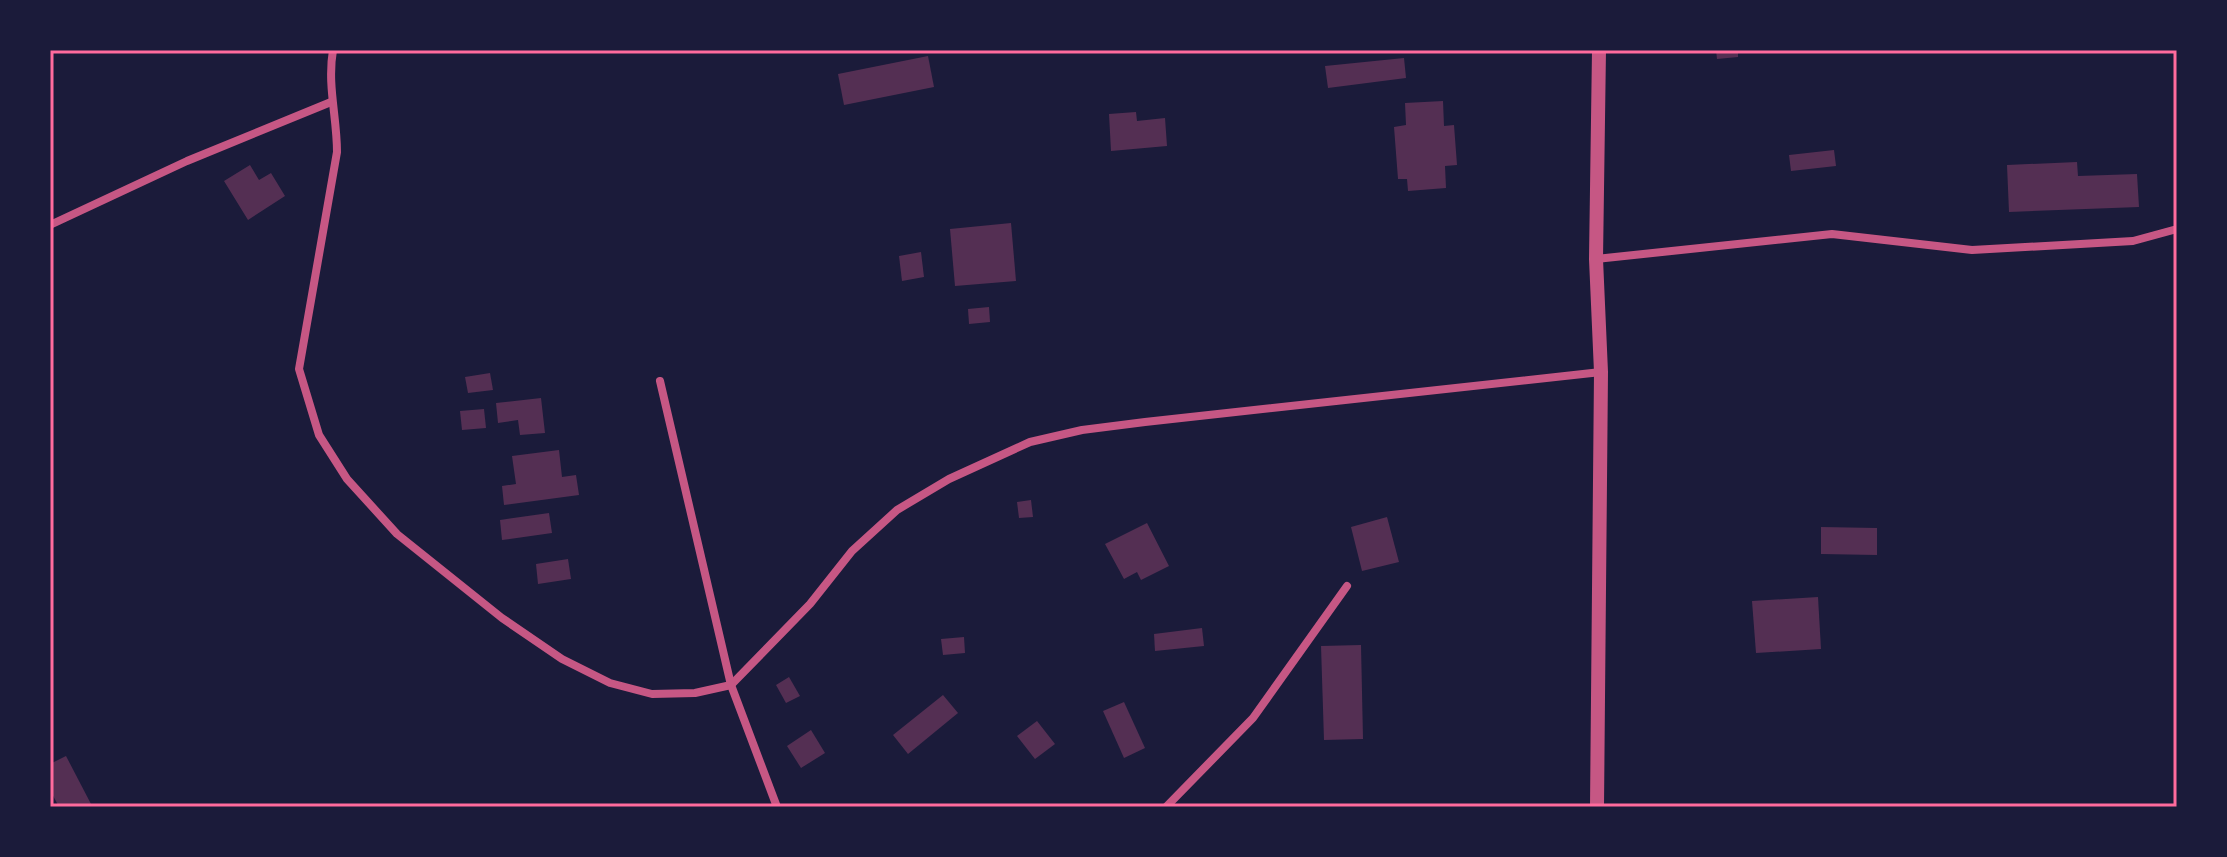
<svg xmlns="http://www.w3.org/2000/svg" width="2227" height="857" viewBox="0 0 2227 857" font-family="Literata,serif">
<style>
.building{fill:#542f53}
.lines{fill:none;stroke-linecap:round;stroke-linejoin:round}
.minor{stroke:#c65784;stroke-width:8}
.tertiary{stroke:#c65784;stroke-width:14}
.neatline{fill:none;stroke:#ff6b9d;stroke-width:3}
</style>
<rect width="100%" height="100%" fill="#1b1b3a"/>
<!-- building -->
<g class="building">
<path d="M1716,50h22v7l-21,2z"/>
<path d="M928,56l6,31 -90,18 -6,-31z"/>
<path d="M1404,58l2,20 -78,10 -3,-22z"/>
<path d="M1443,101l1,25 10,-1 3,40 -12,1 1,22 -38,3 -1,-12h-9l-4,-52 12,-2 -1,-22z"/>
<path d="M1136,112l1,9 28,-3 2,28 -56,5 -2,-37z"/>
<path d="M1834,150l2,16 -45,5 -2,-16z"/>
<path d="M2077,162l1,14 59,-2 2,33 -130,5 -2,-47z"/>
<path d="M250,165l9,15 12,-7 14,23 -37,24 -24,-39z"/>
<path d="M1011,223l5,58 -61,5 -5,-57z"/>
<path d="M921,252l3,25 -22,4 -3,-25z"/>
<path d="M989,307l1,15 -21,2 -1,-15z"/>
<path d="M490,373l3,17 -25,3 -3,-16z"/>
<path d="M541,398l4,35 -25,2 -2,-15 -20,3 -2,-20z"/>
<path d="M484,409l2,19 -24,2 -2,-19z"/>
<path d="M559,450l3,27 14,-2 3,20 -75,10 -2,-19 14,-2 -4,-28z"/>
<path d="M1031,500l2,17 -14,1 -2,-16z"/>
<path d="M549,513l3,20 -50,7 -2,-20z"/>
<path d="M1387,517l12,45 -37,9 -11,-44z"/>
<path d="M1147,523l22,43 -28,14 -4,-8 -13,7 -19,-35z"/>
<path d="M1821,527l56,1v27l-56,-1z"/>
<path d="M568,559l3,20 -33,5 -2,-20z"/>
<path d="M1818,597l3,52 -65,4 -4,-52z"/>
<path d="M1202,628l2,18 -49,5 -1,-17z"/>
<path d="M964,637l1,16 -22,2 -2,-16z"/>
<path d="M1361,645l2,94 -39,1 -3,-94z"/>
<path d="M789,677l11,19 -14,7 -10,-18z"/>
<path d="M943,695l15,18 -50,41 -15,-19z"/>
<path d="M1124,702l21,46 -21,10 -21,-47z"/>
<path d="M1037,721l18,23 -20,15 -18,-23z"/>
<path d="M811,730l14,23 -24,15 -14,-22z"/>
<path d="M66,756l25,48 -6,3h-26l-9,-17v-26z"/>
</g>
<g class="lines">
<!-- minor -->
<g class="minor">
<path d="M333,50c-6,35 4,67 4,102l-38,217 20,66 28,44 50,55 105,84 60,41 48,24 42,11 43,-1 36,-8 79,-81 42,-53 45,-41 52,-31 81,-37 52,-12 63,-8 456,-50"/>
<path d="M50,225l137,-64 144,-59"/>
<path d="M1596,259l236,-25 140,16 161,-9 44,-12"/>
<path d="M660,381l71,304 46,122"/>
<path d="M1166,807l87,-89 94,-132"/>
</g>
<!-- tertiary -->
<path class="tertiary" d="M1597,807l4,-435 -5,-113 3,-209"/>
</g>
<!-- border -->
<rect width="2227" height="857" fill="none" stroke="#1b1b3a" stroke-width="104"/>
<rect x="52" y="52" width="2123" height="753" class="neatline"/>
</svg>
